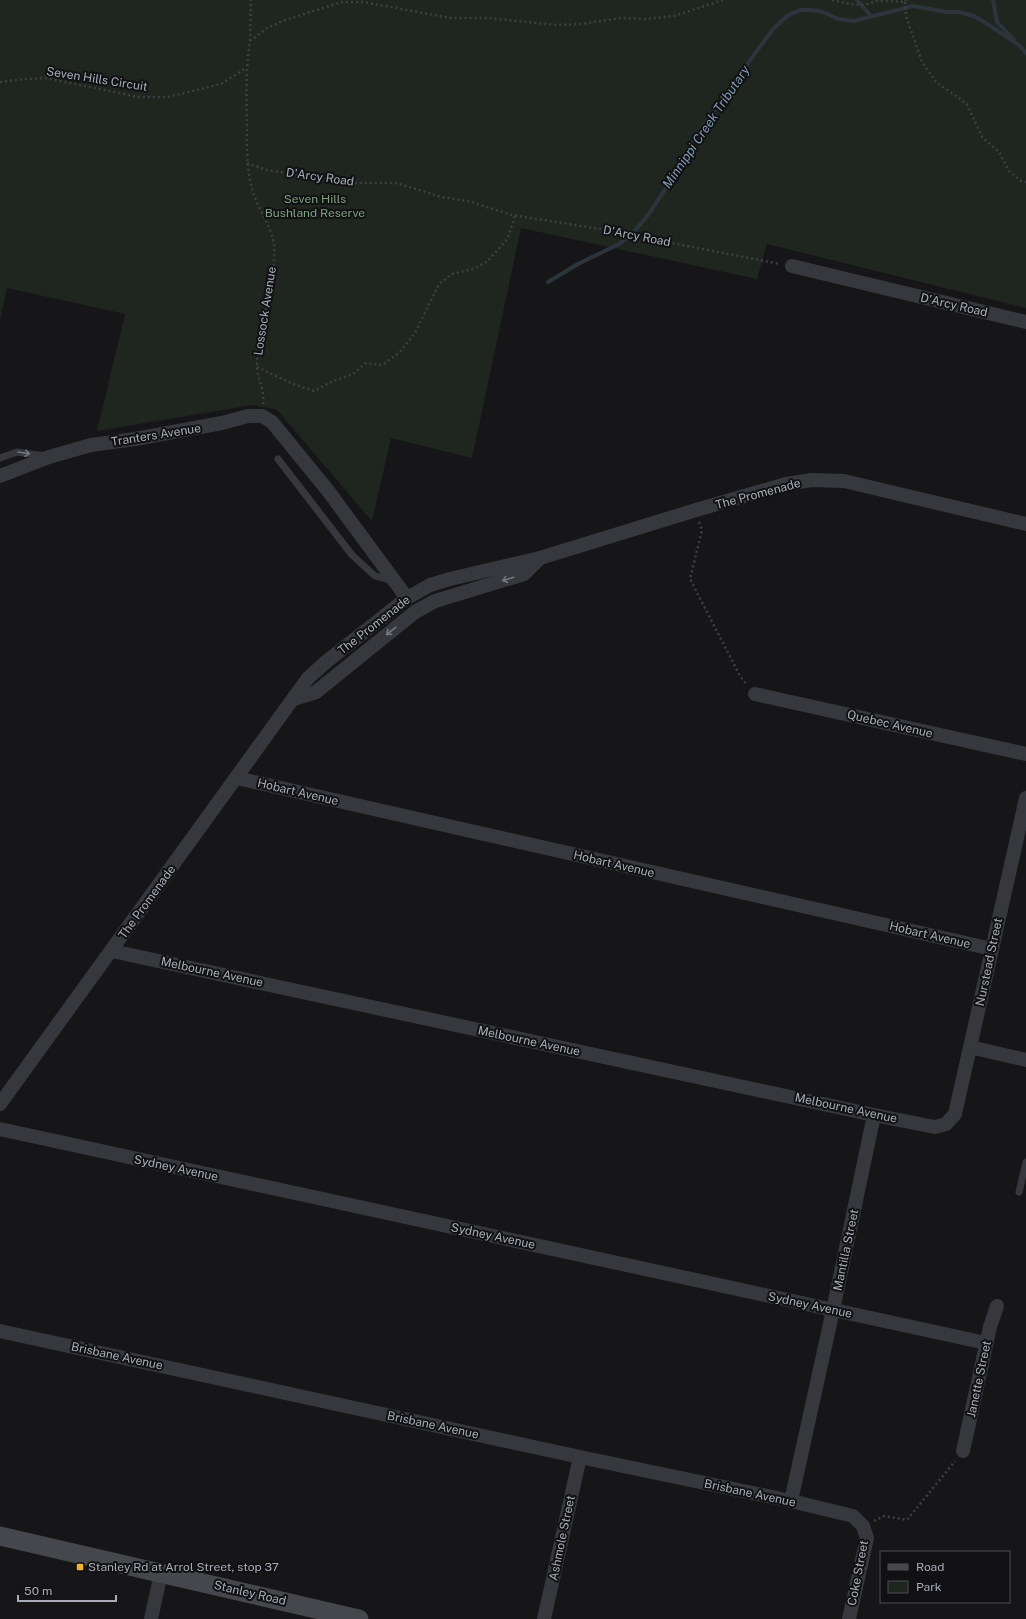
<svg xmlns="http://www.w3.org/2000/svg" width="1026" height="1619" viewBox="0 0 1026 1619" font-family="'Public Sans',sans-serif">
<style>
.green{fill:#1e261f}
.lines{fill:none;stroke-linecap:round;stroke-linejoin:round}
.stream{stroke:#2c353c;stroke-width:4}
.path{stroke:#3d3f44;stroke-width:2.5;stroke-dasharray:2 3;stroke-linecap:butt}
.service{stroke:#37383d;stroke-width:7}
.minor{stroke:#37383d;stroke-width:14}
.secondary{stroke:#45474d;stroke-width:19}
.oneway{stroke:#757881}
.poi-dot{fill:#f2b134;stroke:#111113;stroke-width:1.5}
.labels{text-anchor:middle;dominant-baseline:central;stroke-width:4;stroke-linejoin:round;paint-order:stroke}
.street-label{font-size:12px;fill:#a8adb8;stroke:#111113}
.park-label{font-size:12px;fill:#7fa381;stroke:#111113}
.poi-label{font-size:12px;fill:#a8adb8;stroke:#111113;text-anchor:start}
.water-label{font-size:13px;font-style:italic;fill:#7f9bb3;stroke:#111113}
</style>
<rect width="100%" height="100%" fill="#161618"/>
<!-- green -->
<path class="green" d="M0,0h1026v308l-259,-64 -10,35 -236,-51 -49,230 -81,-20 -19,83 -95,-111 -24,-5 -156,26 28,-117 -118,-26 -7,32z"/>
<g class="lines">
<!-- stream -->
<g class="stream">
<path d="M857,0l14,16"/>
<path d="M993,0l4,22 17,18"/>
<path d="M548,282l30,-18 41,-20 13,-10 16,-19 24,-36 9,-19 22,-34 56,-78 15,-20 13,-12 13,-6h12l11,2 15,7 16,2 59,-15 34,6h12l15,4 15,9 31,21 6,7"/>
</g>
<!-- path -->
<g class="path">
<path d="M832,0l18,4 15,1 11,-4h13l16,1 1,-2"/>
<path d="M905,2l1,14 16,46 14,20 31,22 15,33 17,15 10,19 12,10 5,1"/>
<path d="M250,41l1,-41"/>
<path d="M0,82l25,-3 20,-1 94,19h29l53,-13 25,-16"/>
<path d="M247,163l20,7 82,13h48l44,14 27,4 44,14 120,19 14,4 134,26"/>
<path d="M257,367l36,17 21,7 17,-9 22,-8 13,-11 16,2 18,-13 15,-19 24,-49 13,-10 21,-5 15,-8 20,-23 7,-22"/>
<path d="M263,404c2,-14 -6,-25 -6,-39 0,-39 20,-82 17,-120 -2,-18 -16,-36 -21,-53 -7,-23 -6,-46 -6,-70 -1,-27 -1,-54 3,-81l17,-13 18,-8 57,-18h20l89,16h37l68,7 25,-1 40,-6 25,1 28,-3 49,-16"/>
<path d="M699,522l3,8 -12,49 50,97 7,9"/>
<path d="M874,1521l10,-5 23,4 48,-59"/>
</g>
<!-- service -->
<g class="service">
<path d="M0,458l17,-6 27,4"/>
<path d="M278,459l74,96 23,21 18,5"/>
<path d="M1019,1192l7,-30"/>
</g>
<!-- minor -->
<g class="minor">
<path d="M792,266l234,56"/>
<path d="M0,476l49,-19 42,-12 44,-6 87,-16 26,-7h14l10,6 57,70 78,106"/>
<path d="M755,694l271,60"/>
<path d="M294,699l22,-7 99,-80 20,-11 89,-27 16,-16"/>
<path d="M237,778l755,171"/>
<path d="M112,951l762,164 61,12 11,-3 9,-10 71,-316"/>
<path d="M970,1047l56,13"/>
<path d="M0,1104l308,-426 18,-16 81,-64 23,-13 20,-6 90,-21 156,-48 90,-26 26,-4 32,1 182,43"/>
<path d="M0,1129l986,214"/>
<path d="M0,1331l580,126 211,44 62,15 10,10 4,12 -18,81"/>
<path d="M963,1451l27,-124 7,-21"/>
<path d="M791,1501l42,-191 41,-195"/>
<path d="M151,1619l10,-46"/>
<path d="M544,1619l36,-162"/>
</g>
<!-- secondary -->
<path class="secondary" d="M0,1536l359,83"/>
</g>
<!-- one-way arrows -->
<defs><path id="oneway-shaft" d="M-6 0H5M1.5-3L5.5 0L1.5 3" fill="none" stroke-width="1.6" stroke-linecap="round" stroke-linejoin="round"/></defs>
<g class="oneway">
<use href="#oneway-shaft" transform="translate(24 453) rotate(9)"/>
<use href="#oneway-shaft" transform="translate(508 579) rotate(163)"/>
<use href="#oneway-shaft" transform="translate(391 631) rotate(142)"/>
</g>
<!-- markers -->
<rect class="poi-dot" x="76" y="1563" width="8" height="8" rx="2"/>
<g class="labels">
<!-- street labels -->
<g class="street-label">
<text transform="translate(97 79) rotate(9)">Seven Hills Circuit</text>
<text transform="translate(320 177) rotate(8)">D'Arcy Road</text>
<text transform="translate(637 236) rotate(11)">D'Arcy Road</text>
<text transform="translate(954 305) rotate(13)">D'Arcy Road</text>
<text transform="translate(265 311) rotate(-81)">Lossock Avenue</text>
<text transform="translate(156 435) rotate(-9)">Tranters Avenue</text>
<text transform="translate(758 494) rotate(-15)">The Promenade</text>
<text transform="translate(374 625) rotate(-38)">The Promenade</text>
<text transform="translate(890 724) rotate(13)">Quebec Avenue</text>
<text transform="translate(298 792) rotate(13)">Hobart Avenue</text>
<text transform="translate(614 864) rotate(13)">Hobart Avenue</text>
<text transform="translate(147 902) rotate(-54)">The Promenade</text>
<text transform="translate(930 935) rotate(13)">Hobart Avenue</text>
<text transform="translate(989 962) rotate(-78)">Nurstead Street</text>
<text transform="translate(212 972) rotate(12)">Melbourne Avenue</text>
<text transform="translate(529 1041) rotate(12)">Melbourne Avenue</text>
<text transform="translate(846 1108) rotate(12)">Melbourne Avenue</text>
<text transform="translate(176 1168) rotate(12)">Sydney Avenue</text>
<text transform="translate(493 1236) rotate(12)">Sydney Avenue</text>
<text transform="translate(846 1250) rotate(-78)">Mantilla Street</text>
<text transform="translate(810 1305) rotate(12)">Sydney Avenue</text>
<text transform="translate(117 1356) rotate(12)">Brisbane Avenue</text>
<text transform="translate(979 1379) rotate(-78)">Janette Street</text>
<text transform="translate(433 1425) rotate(12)">Brisbane Avenue</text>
<text transform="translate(750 1493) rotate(12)">Brisbane Avenue</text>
<text transform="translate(562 1538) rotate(-78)">Ashmole Street</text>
<text transform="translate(858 1573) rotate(-79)">Coke Street</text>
<text transform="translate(250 1593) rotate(13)">Stanley Road</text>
</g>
<!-- park labels -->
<g class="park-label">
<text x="315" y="199">Seven Hills<tspan x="315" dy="14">Bushland Reserve</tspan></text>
</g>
<!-- poi labels -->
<g class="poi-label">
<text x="88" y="1567">Stanley Rd at Arrol Street, stop 37</text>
</g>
<!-- water labels -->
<g class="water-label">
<text transform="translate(706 127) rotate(-56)">Minnippi Creek Tributary</text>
</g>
</g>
<!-- legend -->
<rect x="880" y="1551" width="130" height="52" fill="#111113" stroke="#4d4f55"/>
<rect x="888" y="1564" width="20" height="6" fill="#45474d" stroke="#4d4f55"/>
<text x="916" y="1571" font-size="12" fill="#a8adb8">Road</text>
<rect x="888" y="1581" width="20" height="12" fill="#1e261f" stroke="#4d4f55"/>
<text x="916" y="1591" font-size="12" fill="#a8adb8">Park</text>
<!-- scale -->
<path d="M18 1595v6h98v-6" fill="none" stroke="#a8adb8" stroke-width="2"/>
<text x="24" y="1595" font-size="12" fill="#a8adb8" stroke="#111113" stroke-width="3" paint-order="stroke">50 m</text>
</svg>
